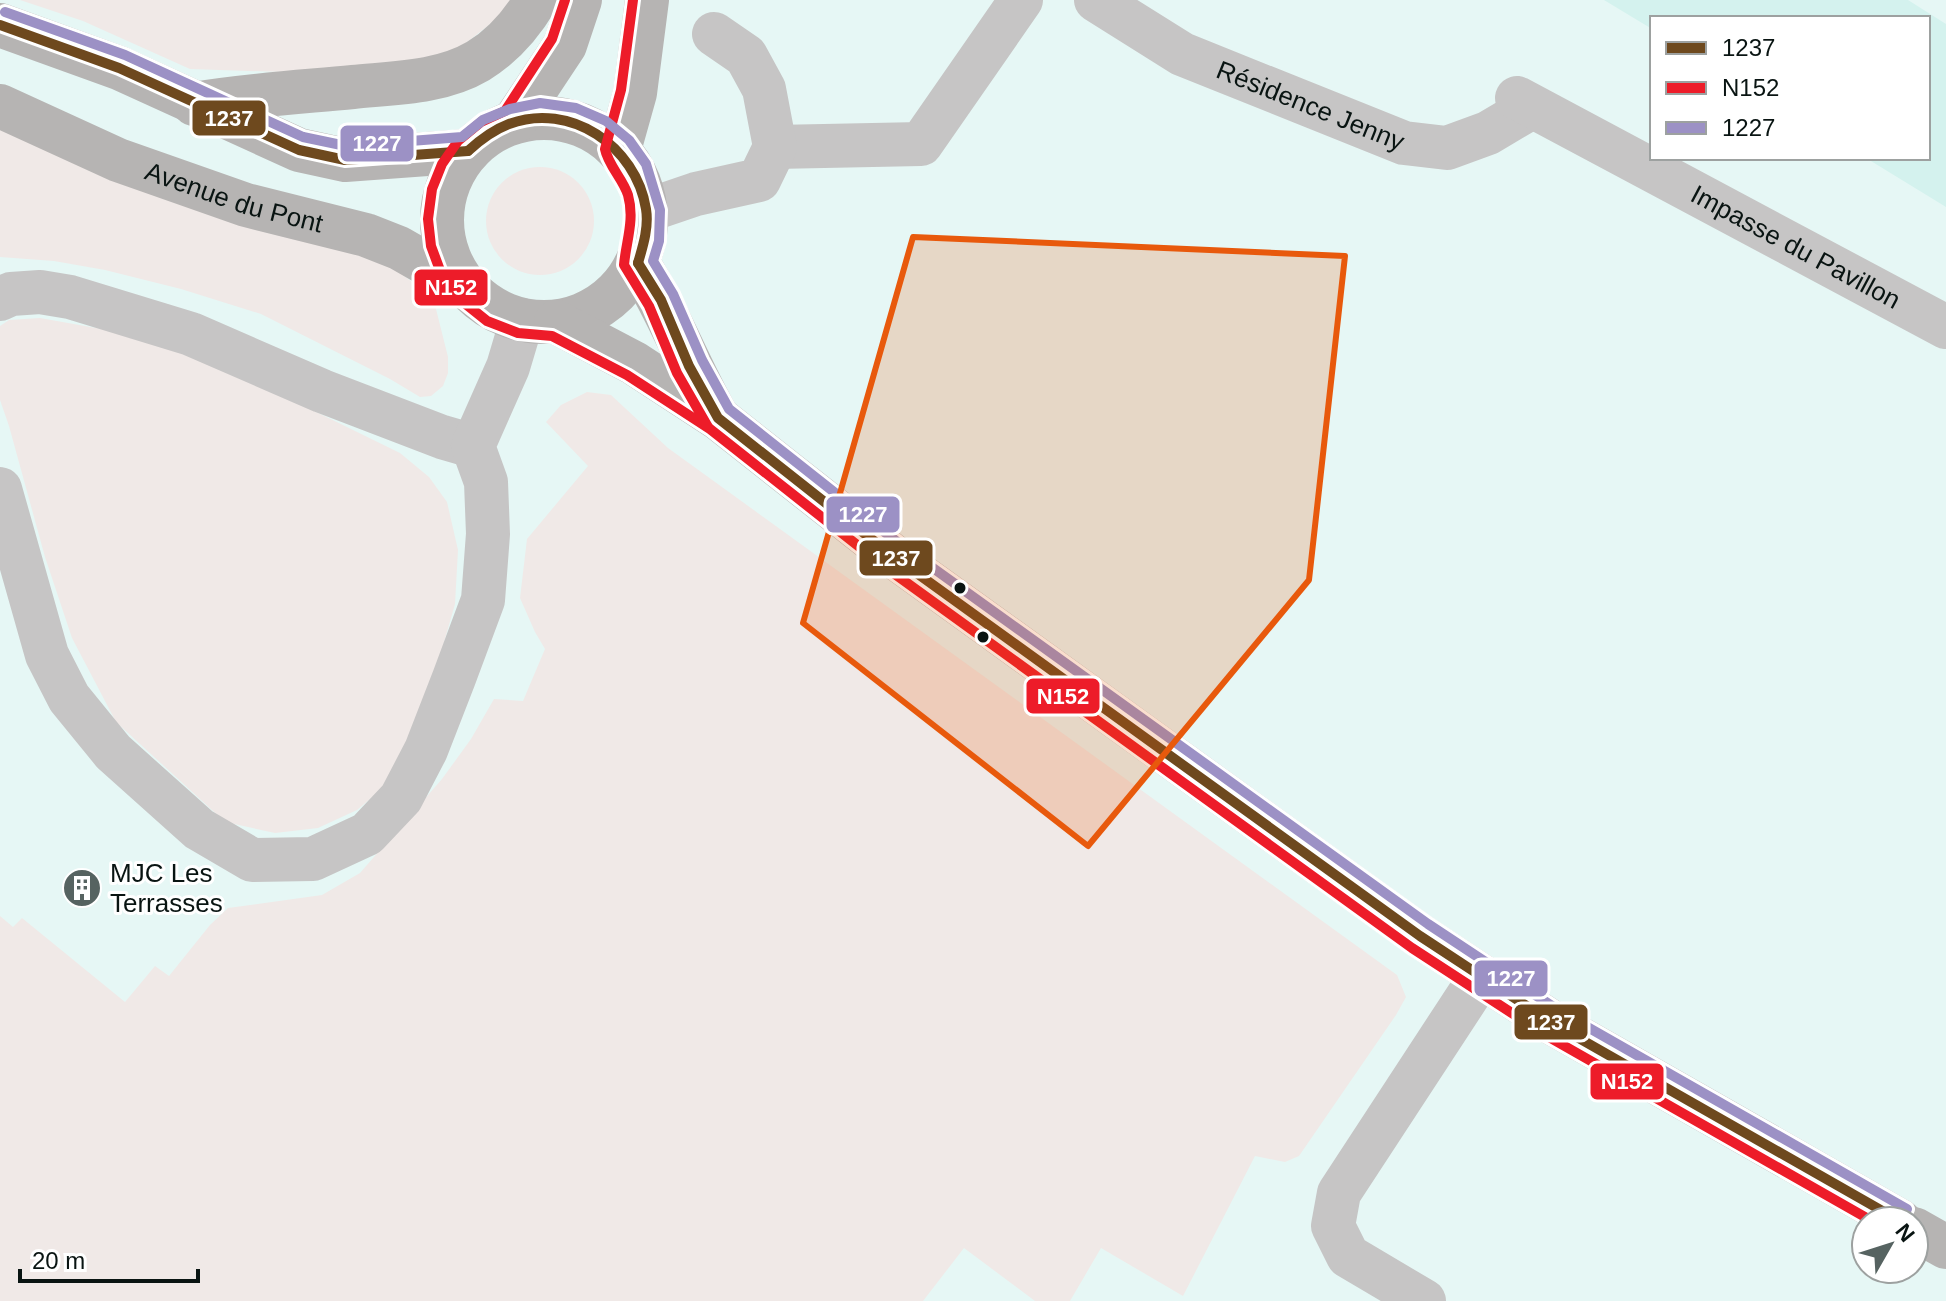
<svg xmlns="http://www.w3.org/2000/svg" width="1946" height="1301" viewBox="0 0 1946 1301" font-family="Arial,sans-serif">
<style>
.built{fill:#d4f2ee}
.green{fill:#f0e9e7}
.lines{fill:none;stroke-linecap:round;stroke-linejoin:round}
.minor{stroke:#c6c5c5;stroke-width:44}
.major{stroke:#b6b4b3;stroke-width:44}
.bus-1-casing{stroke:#fff;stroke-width:16}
.bus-2-casing{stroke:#fff;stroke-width:16}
.bus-3-casing{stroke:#fff;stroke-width:16}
.bus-1{stroke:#6e491e;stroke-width:10}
.bus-2{stroke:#ed1c29;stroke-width:10}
.bus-3{stroke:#9c91c5;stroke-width:10}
.marked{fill:#e8590c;fill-opacity:0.2;stroke:#e8590c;stroke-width:6;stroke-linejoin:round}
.bus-dot{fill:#091412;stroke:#fff;stroke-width:3}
.labels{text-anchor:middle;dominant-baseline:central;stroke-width:6;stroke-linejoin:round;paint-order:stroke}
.street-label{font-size:26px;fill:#091412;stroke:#fff}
.poi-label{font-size:26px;fill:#091412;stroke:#fff;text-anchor:start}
.line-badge{stroke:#fff;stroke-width:3}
.badge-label{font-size:22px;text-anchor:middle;font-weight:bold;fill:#fff}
</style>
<rect width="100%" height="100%" fill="#e6f7f5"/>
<!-- built -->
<path class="built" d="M1604,0h304l38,24v183l-80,-49h62v-140h-276v11z"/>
<!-- green -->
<g class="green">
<path d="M20,0h501l-78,61 -161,11 -92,-3 -107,-48z"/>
<path d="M0,125l385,136 31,24 19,20 13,52v16l-5,13 -12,10 -11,1 -30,-18 -129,-65 -80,-25 -76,-19 -51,-9 -54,-4z"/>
<circle cx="540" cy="221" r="54"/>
<path d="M40,318l101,18 108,43 151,74 29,24 18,25 11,48 -3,54 -18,63 -28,82 -22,36 -30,25 -39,18 -43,5 -50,-11 -109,-100 -44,-84 -27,-81 -36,-131 -9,-26v-74l9,-6z"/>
<path d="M587,392l24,3 57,53 729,527 9,22 -10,18 -97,141 -14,6 -30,-6 -72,140 -82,-48 -31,53h-35l-71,-53 -41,53h-923v-385l13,11 9,-9 103,84 30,-36 14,10 41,-51 18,-17 94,-13 38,-22 82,-94 29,-40 23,-40 29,2 22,-52 -10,-17 -15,-34 7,-59 61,-73 -42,-44 15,-17z"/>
</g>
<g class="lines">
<!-- minor -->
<g class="minor">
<path id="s1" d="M1096,0l86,54 222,89 43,5 41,-15 44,-26"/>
<path id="s2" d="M1517,98l429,229"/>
<path d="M775,147l146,-3 100,-144"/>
<path d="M646,211l50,-17 63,-14 16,-33 -11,-58 -18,-33 -32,-22"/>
<path d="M0,299l11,-5 29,-2 30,5 121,37 131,57 120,46 31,9"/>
<path d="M0,489l47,166 22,43 44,54 86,77 53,31 61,-1 54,-25 34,-36 25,-48 28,-72 29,-78 5,-66 -2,-52 -13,-36 35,-79 14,-47"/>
<path d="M1424,1301l-76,-45 -15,-30 6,-33 142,-217"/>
</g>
<!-- major -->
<g class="major">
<path d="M0,25l119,43 180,82 46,10 123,-9"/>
<path d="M194,104c53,-9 106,-12 159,-17 40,-4 88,-4 125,-26 25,-15 43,-36 58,-61"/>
<path id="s3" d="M0,106l118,54 128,45 120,30 33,13 68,39"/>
<circle cx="544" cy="220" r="102"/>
<path d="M514,122l51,-77 15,-45"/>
<path d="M619,150l16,-57 12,-93"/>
<path d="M638,263c30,48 49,100 77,150"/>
<path d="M556,322l78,41 84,55 175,138 527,380 134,88 346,197"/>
<path d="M1914,1229l32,18"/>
</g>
<!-- bus-1 casing -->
<g class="bus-1-casing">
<g id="bus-1">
<path d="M0,25l119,43 180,82 46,10 123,-9"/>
<path d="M468,151c12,-11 25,-21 41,-27 61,-23 127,22 137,85 3,18 -3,37 -8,54"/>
<path d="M638,263l23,37 28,66 29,52 175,138 527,380 134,88 346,197"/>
</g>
</g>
<!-- bus-2 casing -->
<g class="bus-2-casing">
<g id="bus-2">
<path d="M565,0l-13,39 -47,72 -24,11 -23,19 -16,23 -10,25 -4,30 3,27 10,27 16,24 30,24 31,12 34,3 75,39 83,54 175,138 527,381 135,88 325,185"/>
<path d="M633,0l-12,90 -16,59c3,16 18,30 23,46 7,25 -2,46 -4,70l25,41 28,67 31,54"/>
</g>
</g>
<!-- bus-3 casing -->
<g class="bus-3-casing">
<path id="bus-3" d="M5,12l120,43 178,82 43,9 116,-9 21,-17 27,-11 30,-6 36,5 30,13 23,19 17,24 14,46 -1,31 -6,20 20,33 29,66 27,49 172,136 527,379 133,88 346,197"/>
</g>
<!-- bus-1 -->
<use href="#bus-1" class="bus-1"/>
<!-- bus-2 -->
<use href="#bus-2" class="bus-2"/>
<!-- bus-3 -->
<use href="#bus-3" class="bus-3"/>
</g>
<!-- marked area -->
<path class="marked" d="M913,237l432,19 -36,324 -221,266 -285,-223z"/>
<!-- icons -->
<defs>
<g id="building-disc" transform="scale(2)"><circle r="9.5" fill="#566361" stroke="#fff"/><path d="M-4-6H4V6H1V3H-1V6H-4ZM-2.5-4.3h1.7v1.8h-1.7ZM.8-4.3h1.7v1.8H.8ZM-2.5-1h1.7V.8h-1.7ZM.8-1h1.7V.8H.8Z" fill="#fff"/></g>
</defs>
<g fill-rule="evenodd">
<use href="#building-disc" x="82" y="888"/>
</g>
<!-- markers -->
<g class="bus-dot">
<circle cx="960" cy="588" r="7"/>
<circle cx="983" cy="637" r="7"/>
</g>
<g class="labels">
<!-- street labels -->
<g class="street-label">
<text stroke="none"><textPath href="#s1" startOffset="240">Résidence Jenny</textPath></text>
<text stroke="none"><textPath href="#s3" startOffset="252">Avenue du Pont</textPath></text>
<text stroke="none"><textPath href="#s2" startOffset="316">Impasse du Pavillon</textPath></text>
</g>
<!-- poi labels -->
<g class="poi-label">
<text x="110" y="873">MJC Les<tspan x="110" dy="30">Terrasses</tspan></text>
</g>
</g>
<g class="line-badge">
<rect x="191" y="99" width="76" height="38" rx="8" fill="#6e491e"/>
<rect x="339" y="124" width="76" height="39" rx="8" fill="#9c91c5"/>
<rect x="413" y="268" width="76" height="39" rx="8" fill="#ed1c29"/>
<rect x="825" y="495" width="76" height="39" rx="8" fill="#9c91c5"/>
<rect x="858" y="539" width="76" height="38" rx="8" fill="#6e491e"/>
<rect x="1025" y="677" width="76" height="38" rx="8" fill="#ed1c29"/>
<rect x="1473" y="959" width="76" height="39" rx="8" fill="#9c91c5"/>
<rect x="1513" y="1003" width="76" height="38" rx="8" fill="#6e491e"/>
<rect x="1589" y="1062" width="76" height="39" rx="8" fill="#ed1c29"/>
</g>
<g class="badge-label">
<text x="229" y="126">1237</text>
<text x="377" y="151">1227</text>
<text x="451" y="295">N152</text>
<text x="863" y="522">1227</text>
<text x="896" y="566">1237</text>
<text x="1063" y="704">N152</text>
<text x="1511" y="986">1227</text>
<text x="1551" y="1030">1237</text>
<text x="1627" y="1089">N152</text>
</g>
<!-- legend -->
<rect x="1650" y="16" width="280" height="144" fill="#ffffff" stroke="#9da1a0" stroke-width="2"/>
<rect x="1666" y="42" width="40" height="12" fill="#6e491e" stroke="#9da1a0" stroke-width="2"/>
<text x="1722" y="56" font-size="24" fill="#091412">1237</text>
<rect x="1666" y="82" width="40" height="12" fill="#ed1c29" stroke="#9da1a0" stroke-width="2"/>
<text x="1722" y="96" font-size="24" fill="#091412">N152</text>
<rect x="1666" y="122" width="40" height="12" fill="#9c91c5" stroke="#9da1a0" stroke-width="2"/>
<text x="1722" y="136" font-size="24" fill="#091412">1227</text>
<!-- north arrow -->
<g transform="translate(1890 1245) rotate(51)"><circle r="38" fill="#ffffff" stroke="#9da1a0" stroke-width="2"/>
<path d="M0-6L14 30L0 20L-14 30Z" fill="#566361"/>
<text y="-12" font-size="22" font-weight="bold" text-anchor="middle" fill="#091412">N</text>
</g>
<!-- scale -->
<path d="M20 1269v12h178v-12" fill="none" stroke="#091412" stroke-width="4"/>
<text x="32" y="1269" font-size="24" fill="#091412" stroke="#ffffff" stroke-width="6" paint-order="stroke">20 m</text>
</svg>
